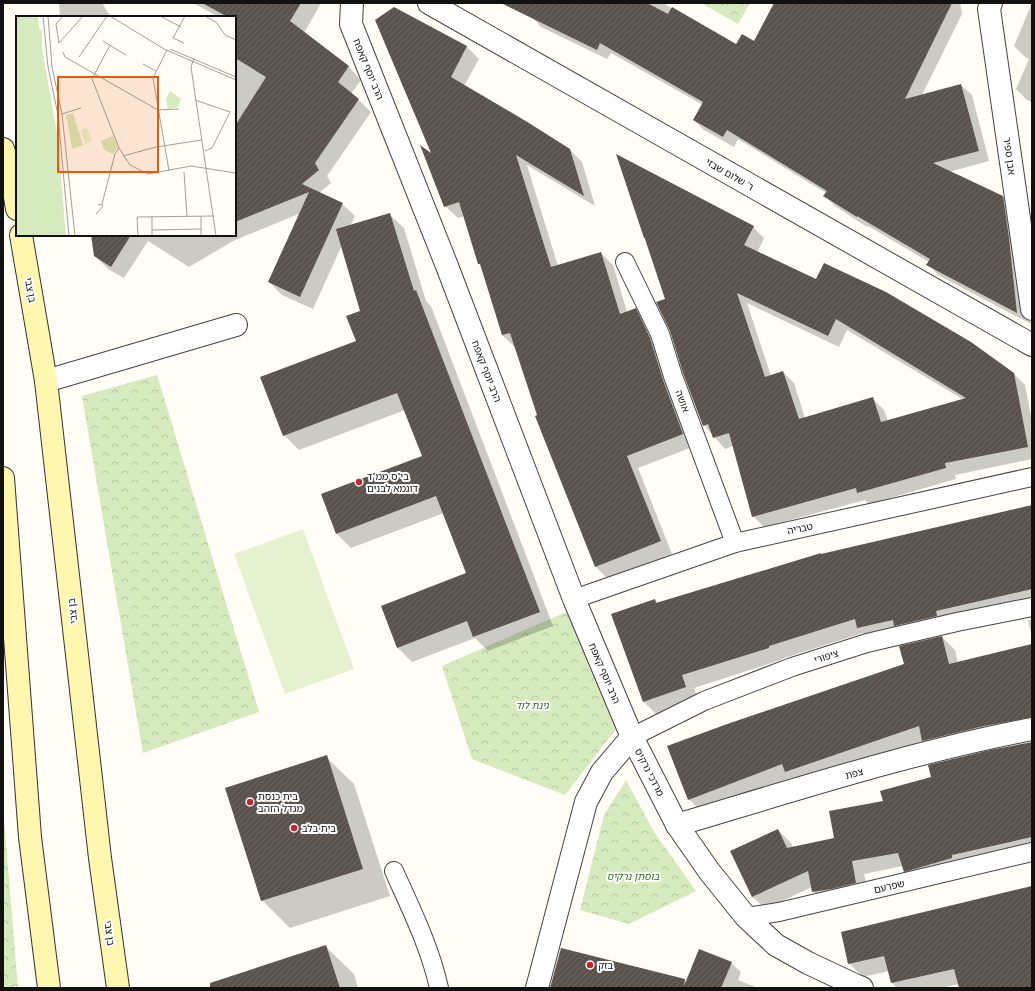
<svg xmlns="http://www.w3.org/2000/svg" width="1035" height="991" viewBox="0 0 1035 991" font-family="'Playfair Display','Noto Sans Hebrew',serif">
<style>
.park{fill:url(#park-crowns)}
.pitch{fill:#e6f2cf}
.shadow{fill:#0003;fill-rule:evenodd}
.building{fill:url(#building-hatch);fill-rule:evenodd}
.lines{fill:none;stroke-linecap:round;stroke-linejoin:round}
.service-casing{stroke:#444;stroke-width:20}
.minor-casing{stroke:#444;stroke-width:24}
.secondary-casing{stroke:#333;stroke-width:24}
.service{stroke:#fff;stroke-width:18}
.minor{stroke:#fff;stroke-width:22}
.secondary{stroke:#fff6b0;stroke-width:22}
.poi-dot{fill:#c4262e;stroke:#fff;stroke-width:1.5}
.labels{text-anchor:middle;dominant-baseline:central;stroke-width:4;stroke-linejoin:round;paint-order:stroke}
.street-label{font-size:10px;fill:#111;stroke:#fff}
.poi-label{font-size:10px;fill:#111;stroke:#fff;text-anchor:start}
.park-label{font-size:10px;font-style:italic;fill:#2f6b1f;stroke:#fff}
.inset-road{fill:none;stroke:#a09f9a;stroke-width:1}
.view{fill:#e8590c;fill-opacity:0.15;stroke:#e8590c;stroke-width:2}
.inset-edge{fill:none;stroke:#111;stroke-width:2}
</style>
<defs>
<pattern id="park-crowns" width="20" height="18" patternUnits="userSpaceOnUse"><rect width="20" height="18" fill="#d5ebbd"/><path d="M2 6a3 3 0 1 1 6 0M12 15a3 3 0 1 1 6 0" fill="none" stroke="#b6c8a1"/></pattern>
<pattern id="building-hatch" width="6" height="6" patternUnits="userSpaceOnUse"><rect width="6" height="6" fill="#5a524d"/><path d="M-1 1l2-2M0 6l6-6M5 7l2-2" fill="none" stroke="#6d6662"/></pattern>
</defs>
<rect width="100%" height="100%" fill="#fffdf5"/>
<!-- park -->
<g class="park">
<path d="M701,3h49l-12,21z"/>
<path d="M157,375l102,337 -116,41 -61,-357z"/>
<path d="M571,610l46,118 -52,67 -93,-36 -30,-93z"/>
<path d="M626,780l28,52 42,59 -67,33 -49,-14 24,-95z"/>
<path d="M3,806l15,182h-15z"/>
</g>
<!-- pitch -->
<path class="pitch" d="M303,529l51,140 -69,25 -51,-140z"/>
<!-- shadow -->
<g class="shadow">
<path d="M59,3h43l9,14h-51z"/>
<path d="M193,3h128l-17,30 45,34 12,13 -10,14 7,5 13,13 -44,64 4,7 -12,10 23,11 13,12 -5,10 39,-12 15,14 22,73 5,5 122,320 -65,25 -13,-13 -63,24 -15,-15 70,-73 -23,-61 -93,35 -14,-14 -15,-39 101,-39 -18,-46 -106,40 -15,-15 73,-94 5,-29 -20,-67 -29,64 -31,-14 -13,-13 32,-69 -66,27 -46,27 -41,-26 -24,37 -16,-9 -13,-13 -3,-21h143v-218h-16z"/>
<path d="M510,3h153l73,43 18,-4 21,-39h185l2,11 -40,81 39,-10 11,10 17,66 -40,11 54,25 10,10 18,117 -93,-49 -10,-11 1,-2 -61,-36 -1,1 -32,-21 -10,-10 1,-3 -88,-54 -4,8 -30,-17 -10,-10 9,-15 -92,-52 -4,6 -66,-32 -10,-11z"/>
<path d="M1032,3v99l-5,-2 -11,-11 13,-30 -4,-2 -11,-11z"/>
<path d="M394,8l73,39 12,12 -15,27 106,64 12,12 13,44 -68,-41 31,101 43,-13 12,12 14,47 9,-3 12,13 47,124 -57,22 34,86 -64,25 -12,-12 -57,-151 -23,-70 -1,1 -13,-12 -19,-68 -4,-3 -15,-48 -6,2 -13,-12z"/>
<path d="M753,227l11,11 -7,15 257,121 11,11 7,36v38l-77,16 1,4 -87,25 -4,-4 -101,27 -11,-11 -20,-70 -8,3 -21,-24 -38,-126zM747,303l92,44 8,-17 117,70 -76,21 -4,-11 -11,-11 -68,19 -11,-35 -11,-11 -12,4z"/>
<path d="M1032,507v100l-161,34 -8,-8 -82,26v1l-87,28 4,12 -42,14 -12,-12 11,-102 3,3 163,-49 1,1z"/>
<path d="M1032,619v19l-4,-18z"/>
<path d="M942,637l13,13 3,13 74,-18v86l-96,22 -12,-12 -126,43 -6,-6 -91,34 -12,-13 216,-134z"/>
<path d="M1032,743v109l-115,32 -13,-13 -1,-5 -39,8 5,21 -43,9 -13,-13 -1,-4 -47,22 -13,-13 26,-66 13,13 2,4 42,-8 49,-37 48,-25z"/>
<path d="M326,757l28,27 36,112 -100,32 -28,-28z"/>
<path d="M1032,887v101h-72l-1,-4 -18,4h-44l-5,-5 -3,-12 -26,6 -14,-14z"/>
<path d="M326,947l28,27 4,14h-132z"/>
<path d="M731,963l10,9 -3,8 20,8h-207l97,-17 39,10z"/>
</g>
<!-- building -->
<g class="building">
<path d="M202,3h99l-11,18 59,45 -11,16 21,17 -44,64 4,7 -17,14 41,19 -43,94 -32,-15 41,-90 -74,30v-96l31,-49 -31,-19v-41h-7z"/>
<path d="M501,3h146l21,11 4,-7 64,37 6,-10 12,7 20,-38h178l-47,96 56,-15 18,67 -46,12 70,33 6,42 8,75 -91,-48 4,-6 -73,-43v1l-21,-13 -13,-8 4,-5 -100,-61 -4,7 -30,-17 10,-18 -103,-59 -3,7z"/>
<path d="M394,7l73,39 -16,31 78,46 41,26 14,47 -68,-41 35,112 50,-15 19,62 16,-6 14,30 13,42 20,54 -56,22 34,85 -66,26 -60,-151 2,-1 -27,-82 -8,2 -22,-71h-2l-19,-62 -15,5 -24,-62 11,8 -56,-133z"/>
<path d="M616,154l138,72 -10,19 72,34 8,-16 62,29 85,50 43,31 14,74 -83,16 1,5 -89,25 -1,-5 -104,29 -23,-84 -16,5 -5,-14 -5,2 -20,-53 -13,-42 -14,-29 9,-3 -20,-60h1l-2,-1zM737,293l91,43 8,-17 130,79 -85,24 -8,-25 -74,22 -16,-48 -18,6z"/>
<path d="M390,213l24,78 2,-1 124,322 -67,25 -6,-16 -70,27 -16,-42 85,-33 -30,-77 -100,38 -15,-40 101,-38 -25,-63 -114,43 -23,-59 96,-36 -10,-25 14,-5 -24,-82z"/>
<path d="M91,235h40l-20,32 -17,-11z"/>
<path d="M1032,505v84l-96,22 1,5 -43,10 -1,-6 -36,8 -2,-9 -86,27v2l-87,27 4,12 -43,15 -32,-88 44,-15 1,4 165,-50v1z"/>
<path d="M942,636l7,28 83,-20v73l-48,9 -62,15 -3,-15 -134,46 -3,-8 -94,36 -21,-54 63,-23 174,-59 -5,-18z"/>
<path d="M1032,742v95l-80,18v3l-48,14 -6,-19 -46,8 4,22 -25,6 -19,3 -4,-21 -56,26 -22,-46 48,-22 9,19 47,-10 -5,-27 54,-10 -3,-10 51,-14 -3,-12 62,-15z"/>
<path d="M327,755l36,114 -102,32 -36,-113z"/>
<path d="M1032,886v102h-73l-5,-19 -63,14 -7,-27 -36,8 -7,-32z"/>
<path d="M326,945l14,43h-130v-5z"/>
<path d="M561,948l124,31 -1,7 15,-37 33,13 -11,26h-171z"/>
</g>
<g class="lines">
<!-- service casing -->
<g class="service-casing">
<g id="service">
<path d="M625,262l35,72 13,42 62,167"/>
<path d="M574,599l161,-56 297,-66"/>
<path d="M632,737l72,-36 88,-34 75,-24 90,-21 75,-15"/>
<path d="M394,871c17,38 36,76 45,117"/>
<path d="M746,917l33,-5 253,-60"/>
</g>
</g>
<!-- minor casing -->
<g class="minor-casing">
<g id="minor">
<path d="M352,3l-1,21 96,242 127,333 58,138 45,88 32,46 37,46 30,28 32,18 49,23 5,2"/>
<path d="M429,3l603,342"/>
<path d="M991,3l-2,6 43,300"/>
<path d="M46,381l190,-56"/>
<path d="M677,825c118,-35 235,-73 355,-96"/>
<path d="M537,988l49,-186 16,-30 30,-35"/>
</g>
</g>
<!-- secondary casing -->
<g class="secondary-casing">
<g id="secondary">
<path d="M3,149l8,24 6,36"/>
<path d="M21,235l25,146 54,477 18,130"/>
<path d="M3,478l27,359 19,151"/>
</g>
</g>
<!-- service -->
<use href="#service" class="service"/>
<!-- minor -->
<use href="#minor" class="minor"/>
<!-- secondary -->
<use href="#secondary" class="secondary"/>
</g>
<!-- markers -->
<g class="poi-dot">
<circle cx="359" cy="482" r="4"/>
<circle cx="250" cy="802" r="4"/>
<circle cx="294" cy="828" r="4"/>
<circle cx="590" cy="965" r="4"/>
</g>
<g class="labels">
<!-- street labels -->
<g class="street-label">
<text transform="translate(369 69) rotate(68)">הרב יוסף קאפח</text>
<text transform="translate(1010 156) rotate(82)">אבן ספיר</text>
<text transform="translate(730 174) rotate(30)">ר' שלום שבזי</text>
<text transform="translate(31 290) rotate(80)">בן צבי</text>
<text transform="translate(487 371) rotate(69)">הרב יוסף קאפח</text>
<text transform="translate(683 401) rotate(70)">אושה</text>
<text transform="translate(800 528) rotate(-12)">טבריה</text>
<text transform="translate(72 611) rotate(-96)">בן צבי</text>
<text transform="translate(826 656) rotate(-18)">ציפורי</text>
<text transform="translate(605 673) rotate(67)">הרב יוסף קאפח</text>
<text transform="translate(650 772) rotate(63)">מרדכי נרקיס</text>
<text transform="translate(854 773) rotate(-16)">צפת</text>
<text transform="translate(889 886) rotate(-13)">שפרעם</text>
<text transform="translate(110 933) rotate(82)">בן צבי</text>
</g>
<!-- poi labels -->
<g class="poi-label">
<text x="367" y="476">בי"ס ממ"ד<tspan x="367" dy="12">דוגמא לבנים</tspan></text>
<text x="258" y="796">בית כנסת<tspan x="258" dy="12">מגדל הזהב</tspan></text>
<text x="302" y="828">בית בלב</text>
<text x="598" y="965">בזק</text>
</g>
<!-- park labels -->
<g class="park-label">
<text x="532" y="705">גינת לוד</text>
<text x="633" y="876">בוסתן נרקיס</text>
</g>
</g>
<!-- overview -->
<g transform="translate(16 16)">
<rect width="220" height="220" fill="#fffdf5"/>
<path d="M0,0h22l1,13 3,1v19l15,84 9,103h-50zM154,75l11,8 -3,8 -10,2 -2,-10zM57,97l10,32 -11,4 -6,-34zM97,120l5,11 -5,7 -9,-4 -3,-9z" fill="#d5ebbd"/>
<path d="M71,112l5,13 -7,3 -4,-14z" fill="#e6f2cf"/>
<path class="inset-road" d="M27,0l5,51 10,48 11,121M32,0l4,51 10,47 13,122M47,0l-7,8 3,19 24,-27M94,0l54,33 72,31M189,0l12,7 8,12 11,5M146,1l19,10M87,25l23,14M168,27l-11,-5 12,-22M94,29l-18,34 27,69 11,17 18,9 43,-8 45,7M154,33l66,28M151,34l-14,28 16,93M47,36l2,5 93,53 21,-1M63,41l28,-41M178,42l-3,9 25,169M127,48l13,7M179,84l35,12 -18,36 -7,3M46,98l19,-6M107,140l33,-9 46,-7M168,156l3,44M86,188l13,-50 4,-6M80,198l7,-8 -1,-2 -4,1M185,200v20M136,214l49,-1M122,220l-1,-19 77,-1M136,220v-19"/>
<path class="view" d="M42,61h100v95h-100z"/>
<rect width="220" height="220" class="inset-edge"/>
</g>
<!-- border -->
<rect width="1035" height="991" fill="none" stroke="#111111" stroke-width="8"/>
</svg>
